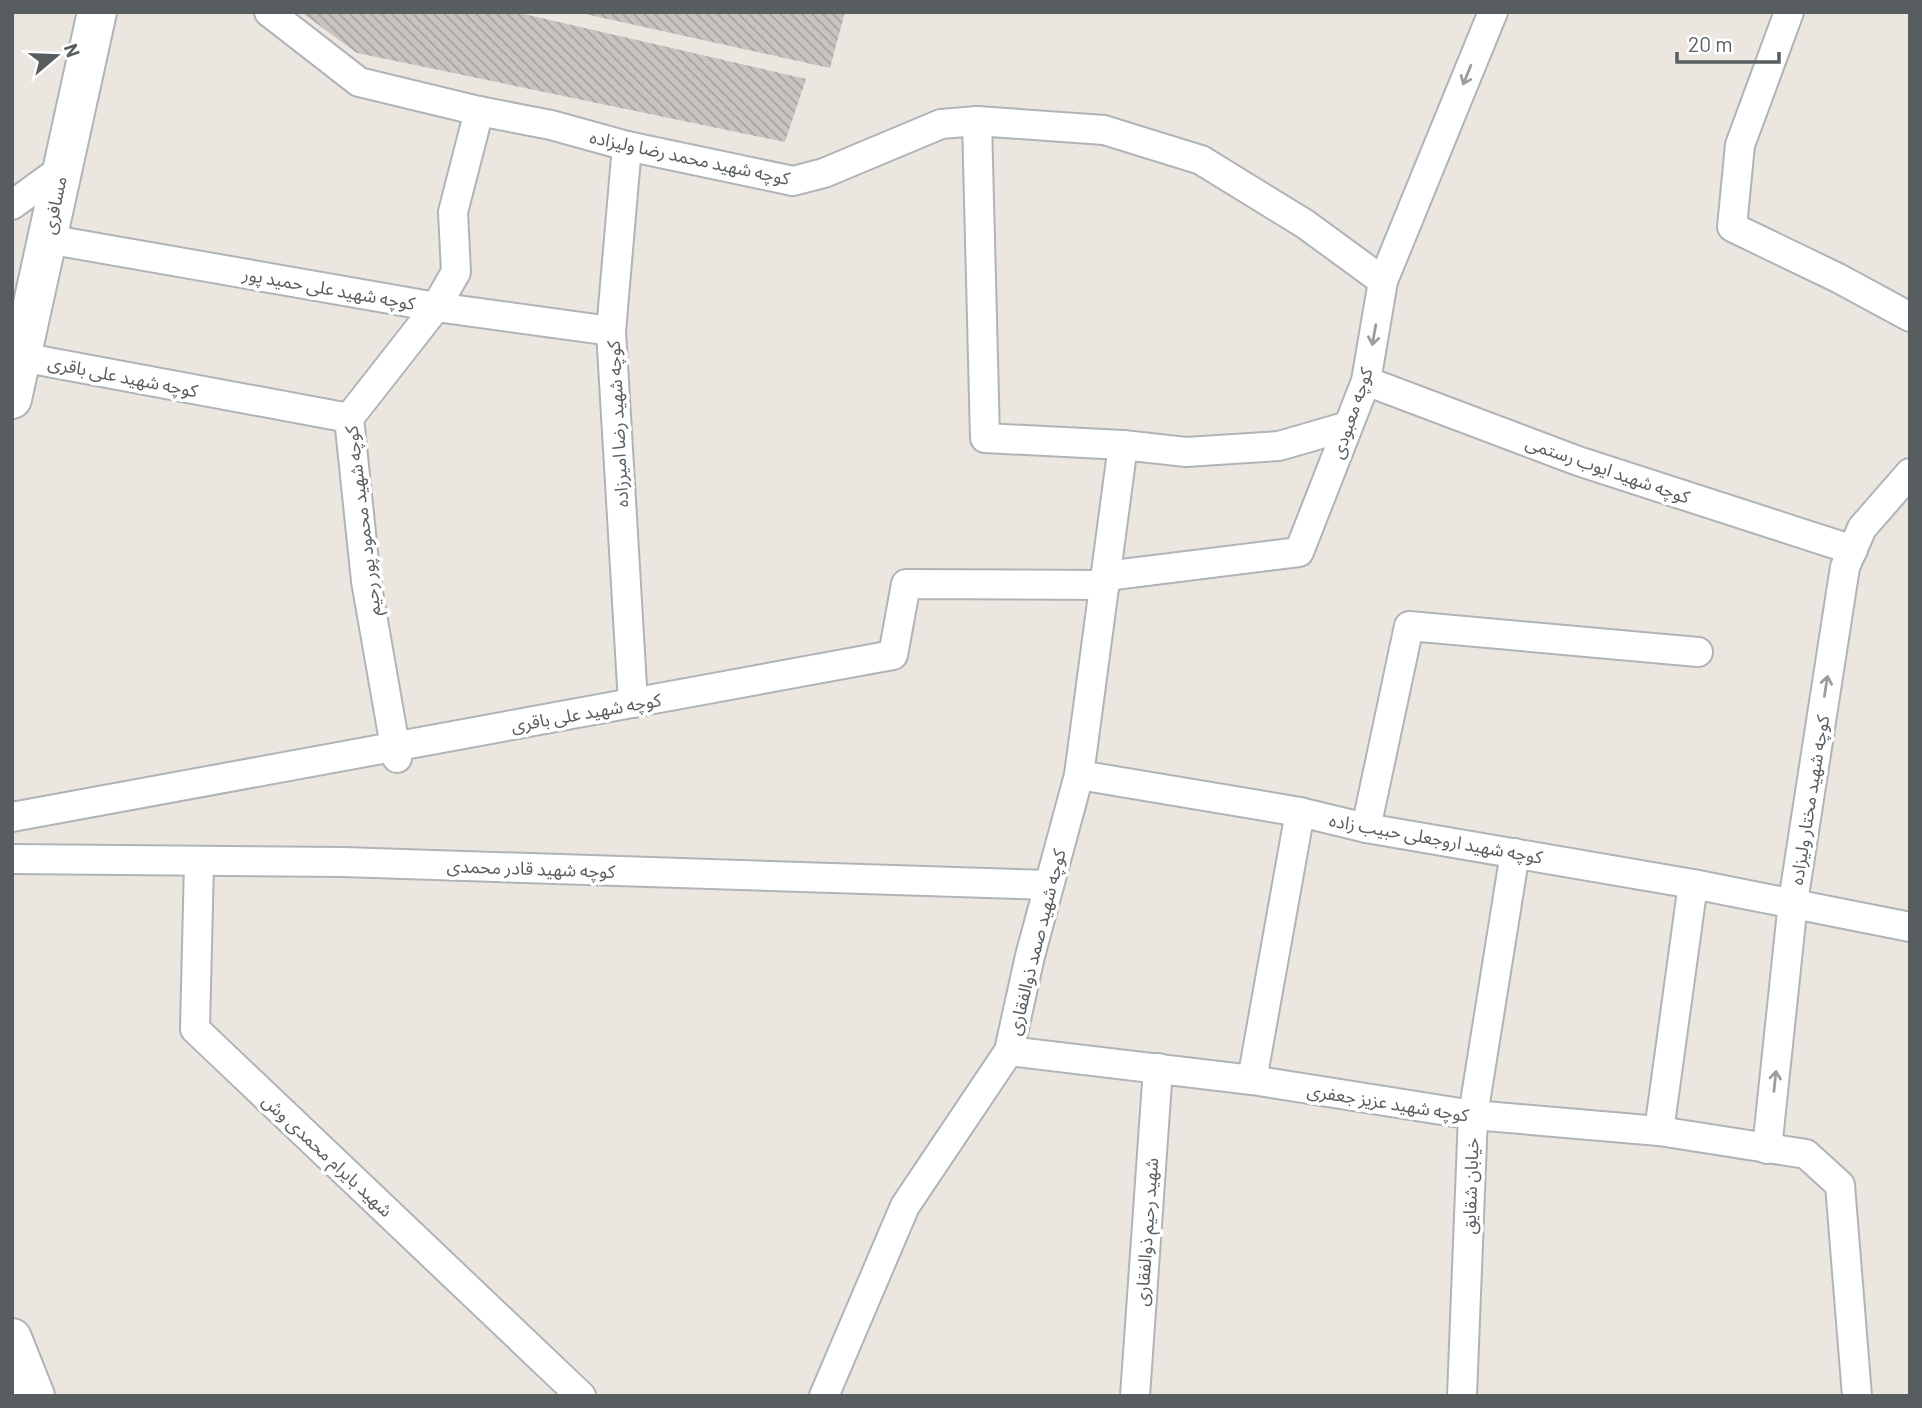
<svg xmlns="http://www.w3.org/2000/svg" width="1922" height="1408" viewBox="0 0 1922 1408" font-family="Barlow,'Noto Sans Arabic',sans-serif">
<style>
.building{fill:url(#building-back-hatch)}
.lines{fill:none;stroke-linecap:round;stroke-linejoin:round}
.minor-casing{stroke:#b0b4b7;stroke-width:32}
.secondary-casing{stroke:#afb4b7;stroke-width:42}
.minor{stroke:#fff;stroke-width:28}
.secondary{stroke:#fff;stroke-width:38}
.oneway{stroke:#9b9ea0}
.labels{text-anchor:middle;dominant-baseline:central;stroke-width:7;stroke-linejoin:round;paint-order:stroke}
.street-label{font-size:18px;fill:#585d60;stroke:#fff}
</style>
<defs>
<pattern id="building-back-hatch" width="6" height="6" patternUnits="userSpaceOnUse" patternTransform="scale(1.75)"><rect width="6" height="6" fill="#c8c3bf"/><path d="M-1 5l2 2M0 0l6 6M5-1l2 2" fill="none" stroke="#a5a29f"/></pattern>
</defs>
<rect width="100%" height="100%" fill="#ebe6df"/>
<!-- building -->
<g class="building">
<path d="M301,12h214l291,67 -21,63 -428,-89z"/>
<path d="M576,12h269l-15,56z"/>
</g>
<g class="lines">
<!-- minor casing -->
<g class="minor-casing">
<g id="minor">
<path d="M269,12l90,70 120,29 72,14 76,21 166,35 31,-8 117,-49 36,-3 127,9 97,30 104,64 78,57"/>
<path d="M1789,12l-49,133 -8,82 106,51 72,39"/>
<path d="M977,121l8,317 138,7 63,7 93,-6 69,-20"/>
<path d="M627,146l-16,185 22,372"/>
<path d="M12,205l51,-37"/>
<path d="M47,239l389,68 175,24"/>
<path d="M21,357l328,61"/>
<path d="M1366,381l212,80 275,89"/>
<path d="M1106,576l193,-24 67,-171 17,-100 110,-269"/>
<path d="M397,758l-31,-177 -17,-163 87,-111 20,-35 -3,-60 26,-101"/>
<path d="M1079,775l221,37 66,16 327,56 217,43"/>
<path d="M12,817l881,-162 13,-71 199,1"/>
<path d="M1366,828l43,-202 289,26"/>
<path d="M12,859l331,3 706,23"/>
<path d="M199,863l-4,166 386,367"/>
<path d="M1009,1051l243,29 221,35 186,16 147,23 34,31 17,211"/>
<path d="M1252,1080l48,-268"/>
<path d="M1659,1131l34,-247"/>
<path d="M1767,1149l26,-247 52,-335 17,-39 48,-55"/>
<path d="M824,1396l81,-190 104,-155 21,-95 49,-181 44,-330"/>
<path d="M1135,1396l23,-328"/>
<path d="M1462,1396l11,-281 42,-262"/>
</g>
</g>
<!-- secondary casing -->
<g class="secondary-casing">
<g id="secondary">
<path d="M12,399l85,-387"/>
<path d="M12,1338l23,58"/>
</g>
</g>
<!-- minor -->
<use href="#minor" class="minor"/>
<!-- secondary -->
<use href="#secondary" class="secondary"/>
</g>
<!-- one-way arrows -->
<defs><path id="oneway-shaft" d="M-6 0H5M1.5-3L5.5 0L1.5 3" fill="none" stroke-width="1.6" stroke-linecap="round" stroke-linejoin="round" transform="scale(1.75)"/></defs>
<g class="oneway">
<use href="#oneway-shaft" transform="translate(1467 75) rotate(112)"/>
<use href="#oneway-shaft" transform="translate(1374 335) rotate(100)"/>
<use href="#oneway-shaft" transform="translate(1826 686) rotate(-81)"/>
<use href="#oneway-shaft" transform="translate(1775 1081) rotate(-84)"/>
</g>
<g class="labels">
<!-- street labels -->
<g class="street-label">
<text transform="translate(690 157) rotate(12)">کوچه شهید محمد رضا ولیزاده</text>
<text transform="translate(54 205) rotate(-78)">مسافری</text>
<text transform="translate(329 288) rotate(10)">کوچه شهید علی حمید پور</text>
<text transform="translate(123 376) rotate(11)">کوچه شهید علی باقری</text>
<text transform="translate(1351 413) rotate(-71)">کوچه معبودی</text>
<text transform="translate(617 424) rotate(-93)">کوچه شهید رضا امیرزاده</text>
<text transform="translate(1608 469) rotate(19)">کوچه شهید ایوب رستمی</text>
<text transform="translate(362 521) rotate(-97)">کوچه شهید محمود پور رحیم</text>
<text transform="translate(586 712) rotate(-10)">کوچه شهید علی باقری</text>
<text transform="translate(1809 800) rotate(-81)">کوچه شهید مختار ولیزاده</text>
<text transform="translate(1436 838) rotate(10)">کوچه شهید اروجعلی حبیب زاده</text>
<text transform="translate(531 868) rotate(2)">کوچه شهید قادر محمدی</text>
<text transform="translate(1036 942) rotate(-76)">کوچه شهید صمد ذوالفقاری</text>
<text transform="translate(1388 1102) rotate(9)">کوچه شهید عزیز جعفری</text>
<text transform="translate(328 1155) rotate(43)">شهید بایرام محمدی وش</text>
<text transform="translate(1470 1186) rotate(-88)">خیابان شقایق</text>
<text transform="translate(1146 1232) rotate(-86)">شهید رحیم ذوالفقاری</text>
</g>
</g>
<!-- border -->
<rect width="1922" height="1408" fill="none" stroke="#585d60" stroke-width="28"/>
<!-- north arrow -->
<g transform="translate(56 56) rotate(71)" stroke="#ffffff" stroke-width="5" paint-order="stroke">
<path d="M0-5L12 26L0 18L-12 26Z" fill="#585d60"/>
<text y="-10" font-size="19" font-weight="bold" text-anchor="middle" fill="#585d60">N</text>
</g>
<!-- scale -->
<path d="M1677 52v10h102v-10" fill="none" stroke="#585d60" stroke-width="3.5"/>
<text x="1688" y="52" font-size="21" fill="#585d60" stroke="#ffffff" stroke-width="5" paint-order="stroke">20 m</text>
</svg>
